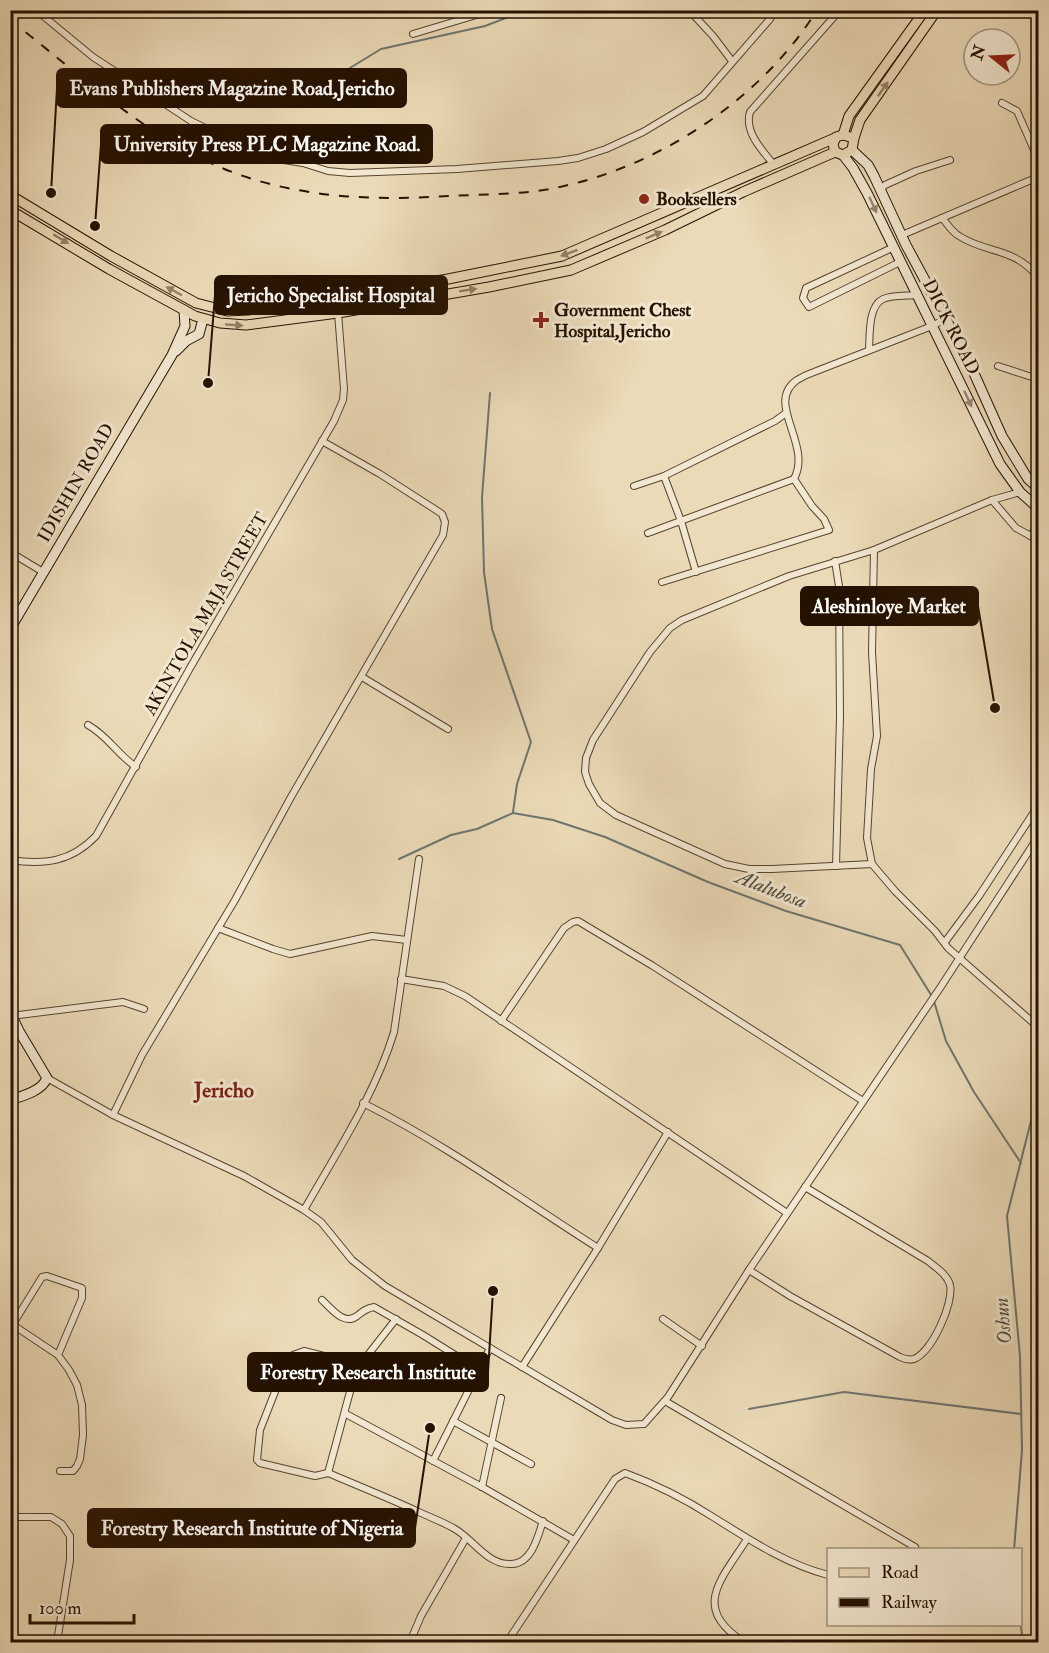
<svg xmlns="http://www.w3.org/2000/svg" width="1049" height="1653" viewBox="0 0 1049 1653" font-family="'IM FELL Double Pica',serif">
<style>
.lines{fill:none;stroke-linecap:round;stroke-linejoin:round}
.stream{stroke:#6e7570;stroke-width:2}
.street-casing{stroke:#56432e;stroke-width:8}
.secondary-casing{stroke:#241100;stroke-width:11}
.primary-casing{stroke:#241100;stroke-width:11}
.street{stroke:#f2e7d0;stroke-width:6}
.secondary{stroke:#f2e7d0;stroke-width:9}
.primary{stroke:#ebdab7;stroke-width:9}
.rail{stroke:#241100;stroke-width:2;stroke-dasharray:10 10;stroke-linecap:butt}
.oneway{fill:#918065}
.oneway2{fill:#958772}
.poi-dot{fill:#8f2418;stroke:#f2e7d0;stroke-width:2}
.labels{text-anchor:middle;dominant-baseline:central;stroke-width:6;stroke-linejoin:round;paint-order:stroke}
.poi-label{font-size:18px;font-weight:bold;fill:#241100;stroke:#f2e7d0;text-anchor:start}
.street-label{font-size:18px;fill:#241100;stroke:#f2e7d0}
.water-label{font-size:20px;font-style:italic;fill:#4f4b41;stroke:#f2e7d0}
.quarter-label{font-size:21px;font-weight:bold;fill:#7a1f14;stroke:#f2e7d0}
.leader{fill:none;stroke:#241100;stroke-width:2}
.callout-dot{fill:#241100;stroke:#f2e7d0;stroke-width:2}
.callout{fill:#241100;stroke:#241100;stroke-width:2}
.callout-label{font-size:20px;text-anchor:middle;font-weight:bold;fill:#fff}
</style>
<rect width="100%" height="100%" fill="#ebdab7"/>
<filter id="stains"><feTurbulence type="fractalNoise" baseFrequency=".00333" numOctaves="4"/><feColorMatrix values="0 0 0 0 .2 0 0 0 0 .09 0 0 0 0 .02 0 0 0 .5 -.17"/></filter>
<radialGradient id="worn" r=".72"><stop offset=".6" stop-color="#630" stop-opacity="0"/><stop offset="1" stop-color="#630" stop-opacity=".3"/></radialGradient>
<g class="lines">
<!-- stream -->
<g class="stream">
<path d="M345,71l36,-22 104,-23 42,-16"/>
<path d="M490,393l-8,104 2,75 8,57 39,113 -14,42 -4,28"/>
<path d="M399,859l52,-24 26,-6 36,-16 40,7 52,17 103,45 78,29 114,34 33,53 13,43 28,51 47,71"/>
<path d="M749,1409l95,-17 177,22"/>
<path d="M1014,1550l8,-100 -2,-94 -13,-140 31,-123"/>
<path d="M1020,1619l3,23"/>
</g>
<!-- street casing -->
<g class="street-casing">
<g id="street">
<path d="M36,10l57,47 98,64 74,36 38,6 25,8 22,2 107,-4 101,-8 20,-3 28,-9 37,-17 60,-36 67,-77 2,-4 -2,-5"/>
<path d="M689,10l24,26 19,25"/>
<path d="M413,34l80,-24"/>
<path d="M1002,103l15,8 21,48"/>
<path d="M774,165c-12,-15 -30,-33 -24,-53l90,-102"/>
<path d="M881,189l4,-4 31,-14 34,-11"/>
<path d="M943,219c5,6 9,13 16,17 28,18 55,11 79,41"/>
<path d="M902,235l136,-58"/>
<path d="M892,248l-86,40 -3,10 6,9 91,-45"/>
<path d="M869,349c1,-14 -1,-43 14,-50 9,-4 24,-3 34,-4"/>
<path d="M998,366l40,13"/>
<path d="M664,476l17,45 15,51"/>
<path d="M634,486l30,-10 111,-55 11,-8"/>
<path d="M1020,492l-28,8 -118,50 -85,26 -107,44 -12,8 -20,24 -57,88 -7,18 -1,14 4,12 11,19 16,12 109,49 24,5h23l100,-5 23,27 40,40 13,17 90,79"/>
<path d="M992,500l24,28 22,12"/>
<path d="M648,533l146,-54"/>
<path d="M1030,536l8,-10"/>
<path d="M10,552l33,20"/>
<path d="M835,561l4,25 1,131 -4,149"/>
<path d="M662,582l167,-52 -5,-11 -12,-13 -18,-27c19,-35 -30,-76 3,-99 5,-3 11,-6 17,-8l118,-46 15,-8"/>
<path d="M362,677l86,52"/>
<path d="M88,725c21,12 29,29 48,42"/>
<path d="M10,860c35,5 61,2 86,-24l94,-168 144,-247 9,-21 1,-11 -6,-76"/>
<path d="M872,864l-5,-26 4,-69 6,-33 -5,-84 2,-102"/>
<path d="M218,928l55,21 17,5 82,-18 35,4"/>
<path d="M945,942l34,-46 59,-90"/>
<path d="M401,979l43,7 21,10 322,217"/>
<path d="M11,1016l112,-14 21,7"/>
<path d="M501,1021l63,-93 9,-6 5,-1 75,45 210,135"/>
<path d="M47,1078l66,37 131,61 60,34 17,12 31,38 33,26 227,134 14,5 18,-1 24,-27 81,-127 191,-282 98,-151"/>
<path d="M363,1103c82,41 158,96 235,145"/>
<path d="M113,1115l29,-60 93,-155 56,-103 152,-262 2,-13 -3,-8 -9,-6 -53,-34 -58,-33"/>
<path d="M304,1210c32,-57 71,-115 90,-178l25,-173"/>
<path d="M749,1270l41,26 110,61c4,2 9,3 14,2 18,-7 40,-56 36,-74 -3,-11 -14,-17 -22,-24l-123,-74"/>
<path d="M322,1300c10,9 22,26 35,16 6,-5 10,-8 17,-9l49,28 56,35"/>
<path d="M663,1319l39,27"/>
<path d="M10,1323l48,32 11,15 8,15 5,20 1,30 -3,24 -3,7 -4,5h-13"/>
<path d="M13,1324l29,-47 5,-1 35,12v10l-24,57"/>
<path d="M360,1365l-56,-14 -11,4 -6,6 -27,69 -3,30 3,3 55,13 13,-3c31,13 63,26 93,40 11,5 24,10 34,16 19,11 33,37 57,35 20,-1 26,-28 31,-43"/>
<path d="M522,1367l76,-119 70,-116"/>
<path d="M665,1401l250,146"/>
<path d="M346,1414l136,73 92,53"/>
<path d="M453,1421l78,43"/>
<path d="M433,1461l57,-113"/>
<path d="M328,1473l23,-85 9,-23 36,-46"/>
<path d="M482,1487l19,-89"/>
<path d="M10,1517h41l11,7 8,12v24l-13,82"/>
<path d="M410,1642l11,-26 45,-78"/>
<path d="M507,1642l108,-163 10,-6c30,11 60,26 88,44 37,23 73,47 115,58"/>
<path d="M744,1642c-54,-34 -22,-63 3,-103"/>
</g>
</g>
<!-- secondary casing -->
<g class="secondary-casing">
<g id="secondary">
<path d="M852,150l16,15 6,11 32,69 63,117 33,74 26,43 10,9"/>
<path d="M843,155l10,13 14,25 133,271 20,28 18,16"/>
<path d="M176,351l10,-10 13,-7 4,-15"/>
<path d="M10,629l162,-274 13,-29 -1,-16"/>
<path d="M10,1012l9,19 28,47c-5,13 -24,18 -37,22"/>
</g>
</g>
<!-- primary casing -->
<g class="primary-casing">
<g id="primary">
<path d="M843,135l6,-19 76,-106"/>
<path d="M843,135l11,3 -2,12 -9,5 -8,-3 -2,-8 3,-7z"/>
<path d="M854,138l6,-18 77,-110"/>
<path d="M10,195l101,61 85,47 31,8 21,-1 63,-8 137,-23 114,-23 273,-118"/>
<path d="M10,210l99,59 86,47 25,7 26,2 92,-12 151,-26 82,-17 94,-40 78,-38 92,-40"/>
</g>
</g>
<!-- street -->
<use href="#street" class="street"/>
<!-- secondary -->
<use href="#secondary" class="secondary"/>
<!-- primary -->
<use href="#primary" class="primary"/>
<!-- rail -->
<path class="rail" d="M10,20c66,51 135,116 212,148 72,30 150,33 227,28 38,-2 78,-1 115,-10 99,-22 199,-89 253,-176"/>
</g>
<!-- one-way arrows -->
<defs><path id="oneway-solid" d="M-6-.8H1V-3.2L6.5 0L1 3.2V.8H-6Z" transform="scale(1.5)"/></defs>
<g class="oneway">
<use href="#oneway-solid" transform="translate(883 89) rotate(-55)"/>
<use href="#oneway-solid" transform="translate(654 235) rotate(-23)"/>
<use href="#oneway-solid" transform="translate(61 239) rotate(31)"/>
<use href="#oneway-solid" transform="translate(569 253) rotate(160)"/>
<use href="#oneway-solid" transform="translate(468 290) rotate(-9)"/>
<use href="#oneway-solid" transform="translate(174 291) rotate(-152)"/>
<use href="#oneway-solid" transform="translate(234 325) rotate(4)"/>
</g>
<g class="oneway2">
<use href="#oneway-solid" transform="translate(873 205) rotate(65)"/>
<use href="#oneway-solid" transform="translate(968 399) rotate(65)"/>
</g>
<!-- markers -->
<g class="poi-dot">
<circle cx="644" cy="199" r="6"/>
<path d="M538 311h6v6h6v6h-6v6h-6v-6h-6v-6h6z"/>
</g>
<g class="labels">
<!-- poi labels -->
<g class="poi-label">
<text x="656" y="199">Booksellers</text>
<text x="554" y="310">Government Chest<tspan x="554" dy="21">Hospital,Jericho</tspan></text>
</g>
<!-- street labels -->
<g class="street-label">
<text transform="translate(951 327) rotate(63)">DICK ROAD</text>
<text transform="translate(76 483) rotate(-60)">IDISHIN ROAD</text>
<text transform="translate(206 614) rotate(-60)">AKINTOLA MAJA STREET</text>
</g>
<!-- water labels -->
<g class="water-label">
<text transform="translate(771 889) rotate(21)">Alalubosa</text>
<text transform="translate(1003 1321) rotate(-95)">Oshun</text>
</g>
<!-- quarter labels -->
<g class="quarter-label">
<text x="224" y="1090">Jericho</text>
</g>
</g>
<!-- callouts -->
<path class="leader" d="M51 193L57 88M95 226L101 144M208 383L215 295M995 708L978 606M493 1291L488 1372M430 1428L415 1528"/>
<g class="callout-dot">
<circle cx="51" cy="193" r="6"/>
<circle cx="95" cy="226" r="6"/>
<circle cx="208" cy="383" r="6"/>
<circle cx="995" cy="708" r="6"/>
<circle cx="493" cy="1291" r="6"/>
<circle cx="430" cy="1428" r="6"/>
</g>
<g class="callout">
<rect x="57" y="69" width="349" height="38" rx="6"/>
<rect x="101" y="125" width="331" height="38" rx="6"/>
<rect x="215" y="276" width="232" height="38" rx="6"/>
<rect x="801" y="587" width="177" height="38" rx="6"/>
<rect x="248" y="1353" width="240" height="38" rx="6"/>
<rect x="88" y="1509" width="327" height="38" rx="6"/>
</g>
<g class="callout-label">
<text x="232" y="95">Evans Publishers Magazine Road,Jericho</text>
<text x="267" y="151">University Press PLC Magazine Road.</text>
<text x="331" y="302">Jericho Specialist Hospital</text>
<text x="889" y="613">Aleshinloye Market</text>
<text x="368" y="1379">Forestry Research Institute</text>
<text x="252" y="1535">Forestry Research Institute of Nigeria</text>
</g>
<!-- margin -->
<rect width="1049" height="1653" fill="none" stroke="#ebdab7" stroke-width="36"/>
<rect x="12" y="12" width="1025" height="1629" fill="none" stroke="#241100" stroke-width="3"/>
<rect x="18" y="18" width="1013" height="1617" fill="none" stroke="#241100" stroke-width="1.5"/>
<!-- legend -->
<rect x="827" y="1548" width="195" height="78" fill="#f2e7d0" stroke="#a0917d" stroke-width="1.5"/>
<rect x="839" y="1568" width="30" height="9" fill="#ebdab7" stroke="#a0917d" stroke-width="1.5"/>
<text x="881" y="1578" font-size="18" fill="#241100">Road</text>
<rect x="839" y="1598" width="30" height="9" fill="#241100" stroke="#a0917d" stroke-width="1.5"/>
<text x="881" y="1608" font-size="18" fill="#241100">Railway</text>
<!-- north arrow -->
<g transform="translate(992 57) rotate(288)"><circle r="28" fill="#f2e7d0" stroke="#a0917d" stroke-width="1.5"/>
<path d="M0-4.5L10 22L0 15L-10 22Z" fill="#8f2418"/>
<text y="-9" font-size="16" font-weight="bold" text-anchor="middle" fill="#241100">N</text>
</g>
<!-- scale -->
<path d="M30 1614v9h104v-9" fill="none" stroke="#241100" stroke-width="3"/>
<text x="39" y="1614" font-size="18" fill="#241100" stroke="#f2e7d0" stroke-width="4.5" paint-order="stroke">100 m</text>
<rect width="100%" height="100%" filter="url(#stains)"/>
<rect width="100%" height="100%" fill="url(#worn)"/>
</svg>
